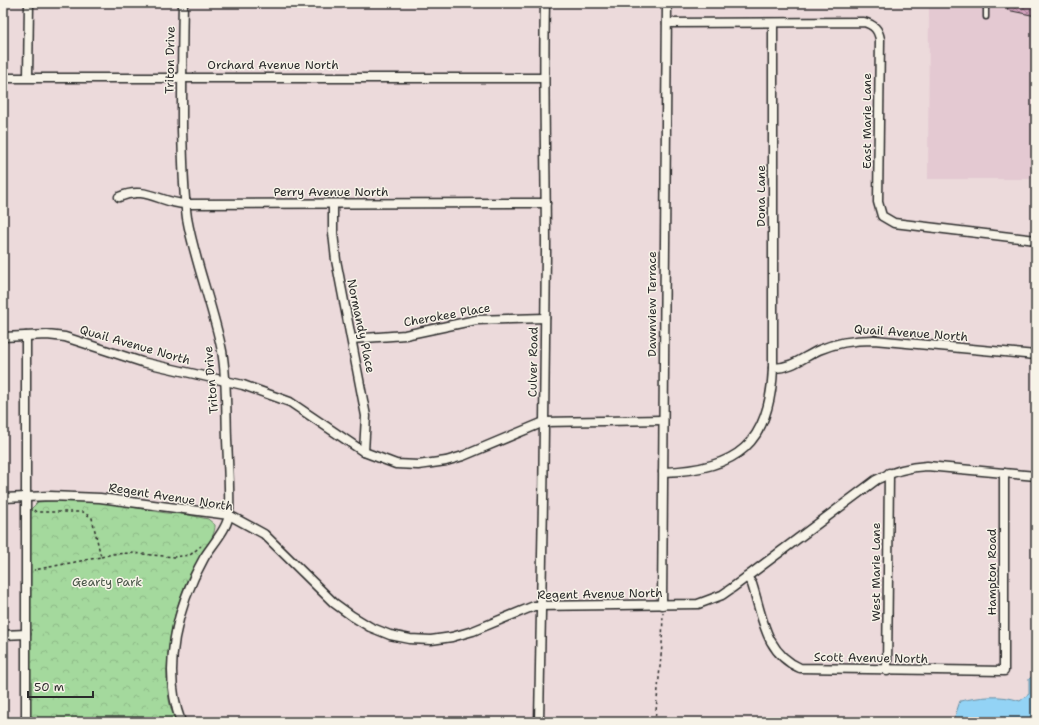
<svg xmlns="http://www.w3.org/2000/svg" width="1039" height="725" viewBox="0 0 1039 725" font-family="'Shantell Sans',sans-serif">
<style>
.built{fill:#e4c9d2}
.park{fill:url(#park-crowns);stroke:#688264}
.water{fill:#93d3f5;stroke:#6990a4}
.building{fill:url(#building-cross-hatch);stroke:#2b2b2b}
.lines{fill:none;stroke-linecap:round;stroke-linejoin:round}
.service-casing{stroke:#2b2b2b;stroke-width:7}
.minor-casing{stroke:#2b2b2b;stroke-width:11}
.path{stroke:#2b2b2b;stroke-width:1.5;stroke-dasharray:3 3;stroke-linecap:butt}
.service{stroke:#f7f3e8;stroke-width:4}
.minor{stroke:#f7f3e8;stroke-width:8}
.labels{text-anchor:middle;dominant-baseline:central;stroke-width:3;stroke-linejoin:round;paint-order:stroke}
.street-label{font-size:12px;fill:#2b2b2b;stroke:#f7f3e8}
.park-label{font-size:12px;fill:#495648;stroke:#f7f3e8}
</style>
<defs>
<pattern id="park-crowns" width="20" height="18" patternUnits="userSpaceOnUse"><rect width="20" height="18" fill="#a4d99d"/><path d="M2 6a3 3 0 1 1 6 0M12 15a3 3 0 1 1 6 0" fill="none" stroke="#8dba87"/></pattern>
<pattern id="building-cross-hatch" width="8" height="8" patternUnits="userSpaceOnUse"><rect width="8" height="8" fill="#d3a1bd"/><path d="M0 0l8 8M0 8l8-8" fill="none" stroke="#ab839a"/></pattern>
</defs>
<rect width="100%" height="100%" fill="#ecdadb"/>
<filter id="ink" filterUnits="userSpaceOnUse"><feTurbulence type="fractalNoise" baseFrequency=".025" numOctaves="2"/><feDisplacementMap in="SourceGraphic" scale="8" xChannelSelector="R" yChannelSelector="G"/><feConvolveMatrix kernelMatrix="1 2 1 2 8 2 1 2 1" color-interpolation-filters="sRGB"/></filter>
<g filter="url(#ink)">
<!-- built -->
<path class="built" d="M929,3h107v176h-108z"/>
<!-- park -->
<path class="park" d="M65,500l43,3 58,10 18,1 24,5 7,6c1,14 -20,37 -26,51 -18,37 -32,108 -13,146h-146l1,-213 7,-7z"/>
<!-- water -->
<path class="water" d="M1036,673v44l-4,5h-79l7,-21c20,-4 40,-7 60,0l9,-7v-15z"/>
<!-- building -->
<path class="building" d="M1009,3h27v13l-29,-6z"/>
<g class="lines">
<!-- service casing -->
<g class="service-casing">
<path id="service" d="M986,17v-14"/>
</g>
<!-- minor casing -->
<g class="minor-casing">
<g id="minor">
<path d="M667,23l197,-1c10,3 14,7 16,17l-2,163 4,14 12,7 142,17"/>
<path d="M28,77l1,-74"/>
<path d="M3,78h540"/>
<path d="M119,197c26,-12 41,6 66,7l361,-1"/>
<path d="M333,204v29l3,27 30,156 -2,36"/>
<path d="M3,337l44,-2 18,2 77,25 101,23 47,17 74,50 32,12 22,1 28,-4 17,-5 81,-34 119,-2"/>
<path d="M352,339l53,-4 71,-15 69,-2"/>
<path d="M773,368v-345"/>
<path d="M663,472c74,-2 107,-28 110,-104 19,0 29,-10 46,-18 18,-8 35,-10 55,-10l162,15"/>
<path d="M3,498l47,-2 50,2 129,17 35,19 70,69 18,13 18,11 20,8 20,4 21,1 21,-3 21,-6 61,-25 164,-2 24,-9 10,-7 144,-108c17,-9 32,-13 51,-14l109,10"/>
<path d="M747,577l5,7c11,34 13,69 48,84l204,3v-198"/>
<path d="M662,605l5,-602"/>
<path d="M3,635l23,-1"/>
<path d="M887,671l2,-198"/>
<path d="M26,722v-386"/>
<path d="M181,722c-20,-53 -4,-116 23,-164 7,-12 25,-31 25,-45 1,-24 -1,-49 -2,-74 -1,-29 0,-60 -5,-88 -9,-45 -27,-88 -35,-133 -4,-30 -4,-59 -5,-89 0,-42 0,-84 1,-126"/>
<path d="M539,722c3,-157 6,-313 7,-470 0,-83 -3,-166 -1,-249"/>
</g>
</g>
<!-- path -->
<g class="path">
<path d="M34,510l2,2h47l9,6 9,39 -67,13"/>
<path d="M101,557l12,-3 18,-1 43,4 16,-2 11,-9"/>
<path d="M655,722l7,-77 1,-33"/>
</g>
<!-- service -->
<use href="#service" class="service"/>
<!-- minor -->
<use href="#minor" class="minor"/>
</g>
</g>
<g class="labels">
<!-- street labels -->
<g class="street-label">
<text transform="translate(170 60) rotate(-89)">Triton Drive</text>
<text x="273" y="65">Orchard Avenue North</text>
<text transform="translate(867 121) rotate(-90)">East Marie Lane</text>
<text x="331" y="192">Perry Avenue North</text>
<text transform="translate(761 196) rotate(-90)">Dona Lane</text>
<text transform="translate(652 304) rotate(-90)">Dawnview Terrace</text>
<text transform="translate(447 315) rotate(-10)">Cherokee Place</text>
<text transform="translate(361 326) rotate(78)">Normandy Place</text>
<text transform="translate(911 333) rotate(4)">Quail Avenue North</text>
<text transform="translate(135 345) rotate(16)">Quail Avenue North</text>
<text transform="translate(533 362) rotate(-89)">Culver Road</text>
<text transform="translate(211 380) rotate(-95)">Triton Drive</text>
<text transform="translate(171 497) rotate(9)">Regent Avenue North</text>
<text transform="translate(876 572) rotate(-90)">West Marie Lane</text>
<text transform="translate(992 572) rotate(-90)">Hampton Road</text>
<text transform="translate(600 594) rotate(-1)">Regent Avenue North</text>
<text transform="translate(871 658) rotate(1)">Scott Avenue North</text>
</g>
<!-- park labels -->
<g class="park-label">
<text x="107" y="582">Gearty Park</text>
</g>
</g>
<!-- margin -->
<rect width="1039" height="725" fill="none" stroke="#f7f3e8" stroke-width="16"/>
<rect x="8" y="8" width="1023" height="709" fill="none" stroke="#2b2b2b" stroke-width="1.5" filter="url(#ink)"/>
<!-- scale -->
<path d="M28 691v6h65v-6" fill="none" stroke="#2b2b2b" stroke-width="2"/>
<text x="34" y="691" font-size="12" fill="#2b2b2b" stroke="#f7f3e8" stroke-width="3" paint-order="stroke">50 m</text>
</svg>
